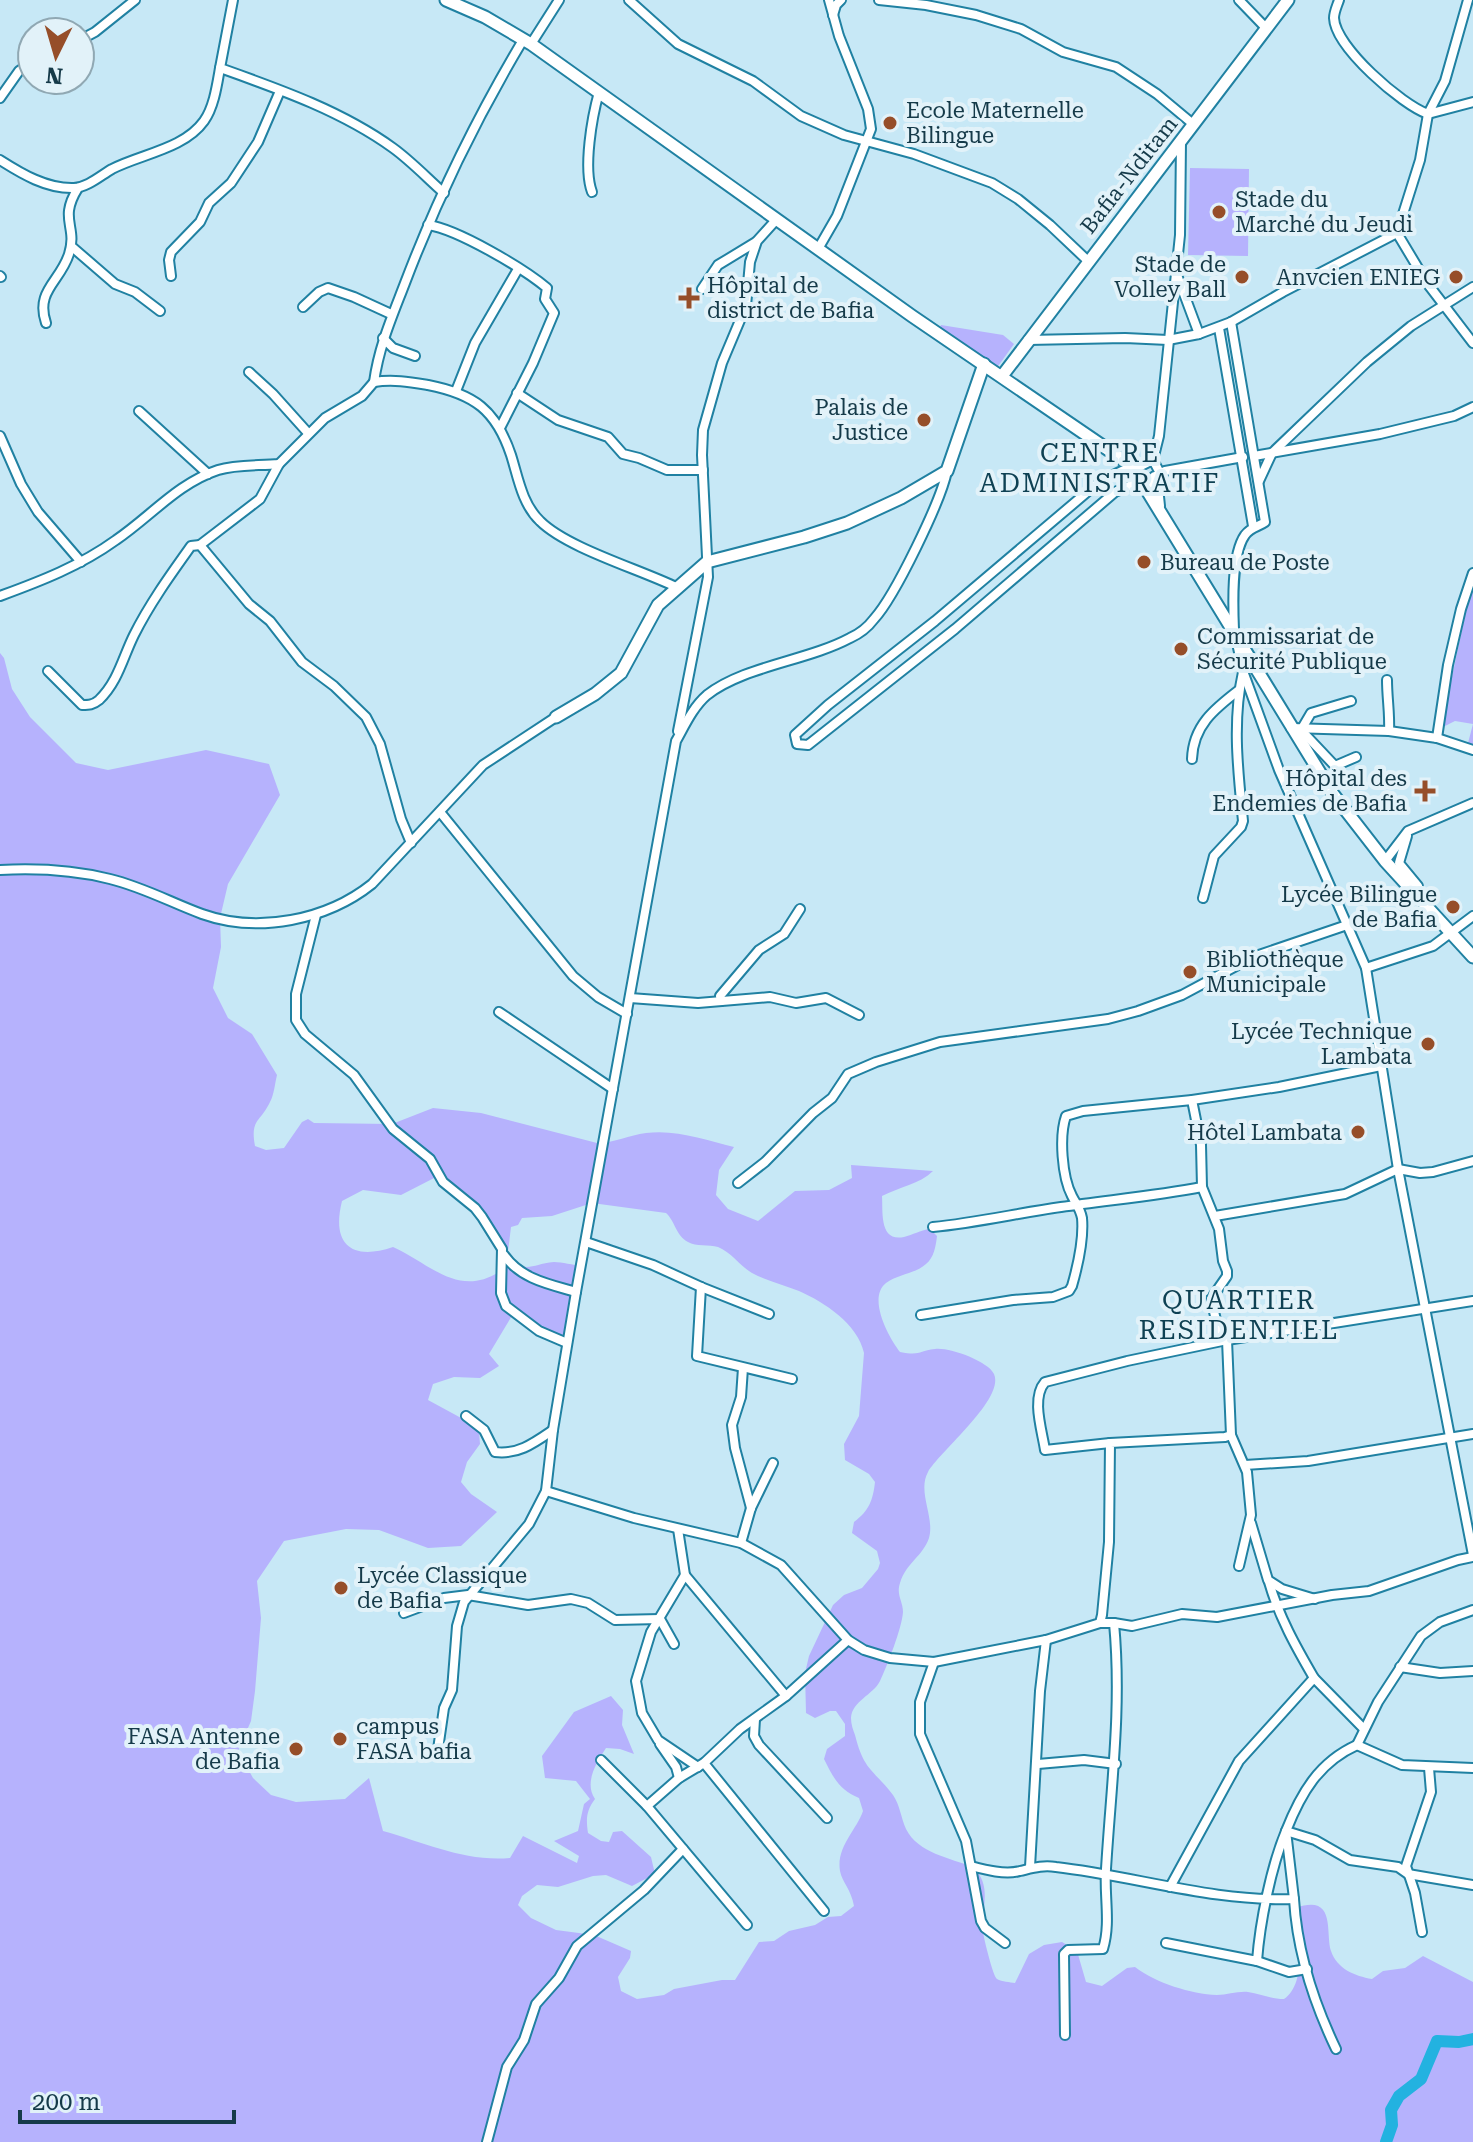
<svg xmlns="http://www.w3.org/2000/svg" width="1473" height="2142" viewBox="0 0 1473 2142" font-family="'Roboto Serif',serif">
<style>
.green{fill:#b6b2fd;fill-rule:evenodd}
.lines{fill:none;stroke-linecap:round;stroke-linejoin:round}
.river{stroke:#23b2e0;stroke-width:12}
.street-casing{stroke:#2081a2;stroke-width:12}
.secondary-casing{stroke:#2081a2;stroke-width:15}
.primary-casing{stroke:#2081a2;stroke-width:16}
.street{stroke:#fff;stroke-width:8}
.secondary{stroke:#fff;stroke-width:11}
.primary{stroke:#fff;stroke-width:12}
.poi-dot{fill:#964e29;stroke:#e2f2f9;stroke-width:3}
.labels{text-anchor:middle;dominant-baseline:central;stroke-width:8;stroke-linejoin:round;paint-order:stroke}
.poi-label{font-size:22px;fill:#153a49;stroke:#e2f2f9;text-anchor:start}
.street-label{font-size:22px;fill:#153a49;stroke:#e2f2f9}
.quarter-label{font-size:26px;letter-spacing:2px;fill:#0f4153;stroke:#e2f2f9}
</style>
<rect width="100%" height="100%" fill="#c7e8f6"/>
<!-- green -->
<g class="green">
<path d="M1190,168l59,1 -1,87 -60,-1z"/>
<path d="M941,325l62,10 11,9 -18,25 -57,-39z"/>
<path d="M1473,578v167l-5,-2 5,-19 -18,-3 -14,7z"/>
<path d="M0,653l4,5 8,31 18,28 46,46 32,7 98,-20 63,14 11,31 -52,89 -8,34 1,29 -8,41 15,30 24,16 25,41c-2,8 -3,20 -7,27 -10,21 -20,17 -15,44l11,4 18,-2 18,-26 6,-3 6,4 78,1 41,-16 48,5 116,30c18,0 32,-8 49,-10 30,-4 60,7 88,14l-15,23 -3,25 12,14 30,12 37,-30 34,-1 23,-12 -1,-13 82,6c-13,13 -34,16 -51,25 1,16 -3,46 22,41 9,-2 16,-7 26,-8l7,7c-1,9 -3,22 -11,28 -11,10 -28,10 -40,19 -19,15 3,55 14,69 21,4 18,-1 35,-3 14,-2 53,12 59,25 11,25 -54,77 -66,98 -11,20 7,45 1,66 -6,18 -23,25 -29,45 -4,12 3,18 3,29 -1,16 -16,54 -23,69 -7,14 -28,20 -29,37 0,6 2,12 4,17 9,36 18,34 38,60 7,10 8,23 13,34 12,24 44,29 67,38 20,19 8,41 10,65 1,7 10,44 14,47 5,3 13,3 18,4l14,-29 15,-9 18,-3 15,9 9,31 16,4 25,-18 8,-1c21,16 56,27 82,28 10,0 21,-4 31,-3 13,2 23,7 36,7 24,-17 14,-65 11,-91 42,-15 30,24 36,43 6,18 24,25 41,28l11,-8 22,-3 18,-12 50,26v160h-1473zM438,1176l37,32 27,43 -3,21c-41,26 -70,-9 -106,-25 -41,14 -62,-2 -51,-46l21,-11 38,5zM592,1203l74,10c9,8 10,23 22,29 8,5 21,2 30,5 13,5 22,19 34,26 15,8 32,12 47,18 25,11 59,33 65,62l-5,63 -15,28 1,16 24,14 6,8c-2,18 -6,29 -21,40l-2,11 25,18 3,12 -2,6 -16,19 -18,7 -11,10 -24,51 -4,17 1,40 9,5 15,-7h6l9,13v12l-18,13 -3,10c9,18 15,31 35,39l4,13c-7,20 -27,36 -23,60 2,11 11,18 14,35l-13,10 -13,1 -13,8 -26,6 -15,10 -15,1 -24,38h-13l-48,9 -10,6 -27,4 -16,-8 -3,-14 12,-19 1,-7 -37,-16 -38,-5 -25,-12 -13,-13 4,-9 15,-11 21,2 35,-11 13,-1 26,11 23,-12 -4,-17 -29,-26 -9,1 -4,10 -8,-1 -13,-8c-2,-14 -2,-22 7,-34 -11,-16 1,-36 11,-51l14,1 14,5 -12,-29 1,-15 -12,-14 -37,16 -32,44 3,22 31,3 14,18 -6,5 -6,27 -24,10 25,15 -2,7 -54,-27 -13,22c-45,4 -84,-15 -127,-27l-14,-53 -24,21 -49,3 -25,-7 -18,-17 -15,-27 13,-30 4,-30 6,-73 -4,-37 27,-40 62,-12 33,1 49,18 33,-2 36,-34 -26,-18 -10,-12 6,-20 13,-18 -2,-25h-15l-35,-19 5,-16 21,-7 26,1 19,-12 -10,-12 24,-40 55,31 14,-79c-9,-1 -20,-4 -28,-4 -22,2 -25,11 -47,-2l4,-33 7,-2 4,-7 30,-2z"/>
</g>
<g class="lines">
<!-- river -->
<path class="river" d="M1386,2142l6,-17 -1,-15 8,-14 22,-17 16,-38 22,1 14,-3"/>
<!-- street casing -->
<g class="street-casing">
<g id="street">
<path d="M233,0l-13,68c59,21 122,43 173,80 18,13 34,30 51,45"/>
<path d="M629,0l49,44 75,37 48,35 43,19 70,19 78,29 26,16 32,26 38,36"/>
<path d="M879,0l47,5 50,10 45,14 42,23 53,15 41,27 36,30"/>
<path d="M1239,0l27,28"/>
<path d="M1339,0c-2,6 -5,12 -5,18 1,29 68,87 94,96l45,-12"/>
<path d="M1468,0l-23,81 -17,33 -8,46 -23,73 30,50 46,60"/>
<path d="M833,15l3,-10 5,-5"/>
<path d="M80,40l15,-8 40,-32"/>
<path d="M523,40c-46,77 -86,159 -118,243 -13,34 -26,63 -31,99 19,-3 36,0 54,3 46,9 68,25 83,70 7,22 11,49 29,66 27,27 99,48 136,66"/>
<path d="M531,44l28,-44"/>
<path d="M0,98l19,-27 13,-9"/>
<path d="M0,160c22,14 47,29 74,28 14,-1 26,-12 38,-19 29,-15 72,-20 92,-48 10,-14 13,-36 16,-53"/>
<path d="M592,192c-9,-24 0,-75 7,-100"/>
<path d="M428,225c29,4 95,43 119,63l-2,11 9,14 -21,50 -33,65"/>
<path d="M71,246l44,38 20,8 25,19"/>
<path d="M818,249l19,-33 34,-87 -3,-20 -29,-73 -10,-36"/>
<path d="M1177,275l22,59"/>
<path d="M0,276l1,1"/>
<path d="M171,276l-2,-16 2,-8 29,-30 9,-19 22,-20 27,-41 22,-51"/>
<path d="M702,289l16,-24 38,-23"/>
<path d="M303,307l16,-15 9,-4 26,9 37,17"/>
<path d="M1231,322l34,200c-7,5 -14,5 -20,13 -14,20 -12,71 -11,95"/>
<path d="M46,323c-11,-32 14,-41 23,-69 9,-28 -11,-34 9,-66"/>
<path d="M1219,328l34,198"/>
<path d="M383,338l10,10 22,8"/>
<path d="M1028,340l97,-2 43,2 31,-6 32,-12 52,-30 114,-59"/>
<path d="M249,372l24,22 35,39"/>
<path d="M456,391l19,-48 43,-74"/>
<path d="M517,393l41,27 50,17 15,17 16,4 28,12h36"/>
<path d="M139,411l69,63"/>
<path d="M0,436l21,48 17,28 43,50"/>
<path d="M1254,456l126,-22 74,-18 19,-9"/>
<path d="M1153,460l-14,7 -7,-1 -33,16 -164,139 -107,84 -33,30 2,9 11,1 147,-116 160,-137 26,-11h8l16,-10 78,-14"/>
<path d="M279,464l-19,35 -60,46 49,59 21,17 32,41 32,24 32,31 14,27 21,75 10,24"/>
<path d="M947,471c-6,30 -52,125 -73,148 -6,8 -15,15 -24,19 -43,23 -106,28 -143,57 -14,12 -22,30 -31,46l-100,551 -23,138 -7,61 88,27 107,25 40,22 67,75 16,10 26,8 44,4 112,-22 54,-17 2,-8 7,-73 1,-99 115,-6 6,-2 -4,-95 246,-39"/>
<path d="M1160,473l-7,-13 6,-24 21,-201 1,-94"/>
<path d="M1259,481l13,-28 95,-91 44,-36 62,-39"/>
<path d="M0,596c41,-15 80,-30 116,-56 34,-23 62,-57 102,-70 19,-6 41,-4 61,-6l46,-46 37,-22 12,-14"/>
<path d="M1237,643l6,28 36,99 87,198 32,201 75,386"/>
<path d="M48,671l34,34c7,0 11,0 17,-5 19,-18 24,-43 35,-65 16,-32 37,-61 57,-89l9,-1"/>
<path d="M1387,680c0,18 3,34 2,51"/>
<path d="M1351,701l-40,12 -10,17 34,36 21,-9"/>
<path d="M1291,728l98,3 48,7 36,12"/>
<path d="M678,731l30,-154 -6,-122 1,-25 19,-67 24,-57 4,-44 7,-21 19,-21"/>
<path d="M1437,738l11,-73 13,-56 12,-36"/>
<path d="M1192,759c1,-33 22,-50 47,-69"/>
<path d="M440,812l133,164 25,21 29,17"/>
<path d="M1407,836l-8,27 19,23"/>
<path d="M1385,861l23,-30 65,-28"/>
<path d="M0,870c37,-2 74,0 110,9 33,8 62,24 92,35 56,20 125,6 170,-30l111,-119 73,-48"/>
<path d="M1203,898l11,-42 27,-29 2,-6c-5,-50 -11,-100 0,-149"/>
<path d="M316,915l-20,79v26l9,14 49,41 39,54 37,30 13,23 32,26 7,9 20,32 -1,44 5,13 33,25 28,12"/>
<path d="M1366,968l67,-22 40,-30"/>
<path d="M630,998l68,5 72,-6 26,6 30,-5 33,17"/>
<path d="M721,1001l-1,-5 39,-46 25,-16 16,-25"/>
<path d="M499,1012l114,77"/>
<path d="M738,1183l27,-21 48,-49 19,-15 16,-24 28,-12 64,-20 168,-23 30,-8 44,-16 71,-38 94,-32"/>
<path d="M1202,1187l17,42 4,32 4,10v5l-16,23 10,42"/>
<path d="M1215,1216l130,-22 53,-25 22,4 13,-1 40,-11"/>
<path d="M933,1227c43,-4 85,-14 128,-20 48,-7 94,-11 141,-20l-1,-42 -9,-45"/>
<path d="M586,1242l67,23 48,22 68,27"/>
<path d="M504,1255c17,24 44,29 72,37"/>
<path d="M701,1287l-4,69 95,23"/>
<path d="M921,1315l92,-15 40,-3 16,-6 3,-5c6,-21 12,-46 10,-68 -2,-10 -6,-14 -10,-22 -10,-19 -13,-60 -6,-80l17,-5 109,-11 87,-13 102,-21"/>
<path d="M743,1368l-2,29 -9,28 3,23 16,60"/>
<path d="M466,1416l18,14 11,22c23,3 39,-9 58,-22"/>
<path d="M1231,1435l16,37 4,43 -12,51"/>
<path d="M1110,1443l-65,7c-3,-20 -14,-52 0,-68l82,-21 100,-21"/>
<path d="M1245,1465l63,-4 165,-27"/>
<path d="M1251,1523l17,57 14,9 33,10"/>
<path d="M678,1529l7,46 -34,57 -15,49 6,32 16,27 40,27"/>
<path d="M741,1543l10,-35 22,-45"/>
<path d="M685,1575l101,121"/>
<path d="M1269,1582c10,35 27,65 45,96"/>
<path d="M1473,1610l-33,12 -19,14 -43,66 -21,43 45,20 71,3"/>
<path d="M404,1613l40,-15 24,-3 60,10 43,-6 17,4 27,17 45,-1 14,25"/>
<path d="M1114,1623l18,3 50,-12 35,3 115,-22 37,-4 89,-31 15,-3"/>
<path d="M934,1662l-14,40v32l46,107 15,80 4,7 20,15"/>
<path d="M1400,1667l40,6 33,-2"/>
<path d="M755,1719l-1,17 5,9 68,73"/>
<path d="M660,1744l16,23 3,11"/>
<path d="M1357,1745c-38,17 -56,48 -71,86l29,9 35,20 48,7 10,7 65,11"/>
<path d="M437,1756l7,-48 8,-18 5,-64 7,-24 65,-78 17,-33"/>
<path d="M601,1760l46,46"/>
<path d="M704,1763l120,148"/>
<path d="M1038,1764l46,-4 32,4"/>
<path d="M971,1866c15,4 34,9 49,5 13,-3 22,-6 36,-4 79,9 157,35 238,32l-8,-68c-15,36 -26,91 -29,130l-91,-18"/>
<path d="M1030,1867l10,-176 6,-51"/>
<path d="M1170,1887l69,-126 75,-83 50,51"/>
<path d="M1294,1899c3,52 20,104 42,150"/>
<path d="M747,1925l-100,-119 32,-28 25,-15 36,-34 46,-33 62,-56"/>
<path d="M1422,1932l-7,-39 -9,-27 25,-74 -2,-24"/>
<path d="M1257,1961l32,11 18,-3"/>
<path d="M1065,2035l-1,-81 4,-4 35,-1c8,-26 1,-53 3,-80 5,-83 16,-161 8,-246h-14"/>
<path d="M487,2142l20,-75 17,-27 12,-36 23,-26 18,-32 67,-56 39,-41"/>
</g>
</g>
<!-- secondary casing -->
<g class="secondary-casing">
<g id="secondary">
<path d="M446,0l39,17 46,27 381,272 220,150 201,328 52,67 88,96"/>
<path d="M1002,376l286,-376"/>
<path d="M556,717l39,-23 26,-21 37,-68 49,-43 97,-25 43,-14 54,-25 46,-27 37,-107"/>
</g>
</g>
<!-- primary casing -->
<g class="primary-casing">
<path id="primary" d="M1155,478l3,28"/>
</g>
<!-- street -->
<use href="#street" class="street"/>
<!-- secondary -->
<use href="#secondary" class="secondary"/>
<!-- primary -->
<use href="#primary" class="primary"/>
</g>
<!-- markers -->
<g class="poi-dot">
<circle cx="890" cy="123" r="8"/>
<circle cx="1219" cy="212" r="8"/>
<circle cx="1242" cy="277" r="8"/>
<circle cx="1456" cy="277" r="8"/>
<path d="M685 286h8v8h8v8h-8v8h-8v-8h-8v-8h8z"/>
<circle cx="924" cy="420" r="8"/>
<circle cx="1144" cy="562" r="8"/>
<circle cx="1181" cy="649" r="8"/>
<path d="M1421 779h8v8h8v8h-8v8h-8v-8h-8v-8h8z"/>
<circle cx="1453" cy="907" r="8"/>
<circle cx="1190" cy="972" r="8"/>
<circle cx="1428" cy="1044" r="8"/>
<circle cx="1358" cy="1132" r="8"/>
<circle cx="341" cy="1588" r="8"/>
<circle cx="340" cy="1739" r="8"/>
<circle cx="296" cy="1749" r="8"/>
</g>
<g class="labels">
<!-- poi labels -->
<g class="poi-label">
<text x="906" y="110">Ecole Maternelle<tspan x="906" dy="25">Bilingue</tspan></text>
<text x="1235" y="199">Stade du<tspan x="1235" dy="25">Marché du Jeudi</tspan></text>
<text x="1226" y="264" text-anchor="end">Stade de<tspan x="1226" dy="25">Volley Ball</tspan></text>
<text x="1440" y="277" text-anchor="end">Anvcien ENIEG</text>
<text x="707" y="285">Hôpital de<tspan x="707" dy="25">district de Bafia</tspan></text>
<text x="908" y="407" text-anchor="end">Palais de<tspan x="908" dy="25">Justice</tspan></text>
<text x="1160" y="562">Bureau de Poste</text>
<text x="1197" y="636">Commissariat de<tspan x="1197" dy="25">Sécurité Publique</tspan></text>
<text x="1407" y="778" text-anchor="end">Hôpital des<tspan x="1407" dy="25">Endemies de Bafia</tspan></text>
<text x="1437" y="894" text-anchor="end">Lycée Bilingue<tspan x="1437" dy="25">de Bafia</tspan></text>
<text x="1206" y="959">Bibliothèque<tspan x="1206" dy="25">Municipale</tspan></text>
<text x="1412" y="1031" text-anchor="end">Lycée Technique<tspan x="1412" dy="25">Lambata</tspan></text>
<text x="1342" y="1132" text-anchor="end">Hôtel Lambata</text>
<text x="357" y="1575">Lycée Classique<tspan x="357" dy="25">de Bafia</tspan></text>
<text x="356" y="1726">campus<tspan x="356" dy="25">FASA bafia</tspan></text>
<text x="280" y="1736" text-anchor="end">FASA Antenne<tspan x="280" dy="25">de Bafia</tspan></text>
</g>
<!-- street labels -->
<g class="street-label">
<text transform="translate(1129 175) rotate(-52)">Bafia-Nditam</text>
</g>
<!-- quarter labels -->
<g class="quarter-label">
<text x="1100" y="453">CENTRE<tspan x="1100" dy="30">ADMINISTRATIF</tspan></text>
<text x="1239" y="1300">QUARTIER<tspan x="1239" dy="30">RESIDENTIEL</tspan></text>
</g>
</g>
<!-- north arrow -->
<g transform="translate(56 56) rotate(185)"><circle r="38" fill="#e2f2f9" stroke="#90a8b3" stroke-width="2"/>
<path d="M0-6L14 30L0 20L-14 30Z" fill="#964e29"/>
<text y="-12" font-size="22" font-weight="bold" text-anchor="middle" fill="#153a49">N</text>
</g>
<!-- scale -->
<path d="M20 2110v12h214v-12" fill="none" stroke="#153a49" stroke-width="4"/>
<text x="32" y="2110" font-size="24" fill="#153a49" stroke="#e2f2f9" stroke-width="6" paint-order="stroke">200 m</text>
</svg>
